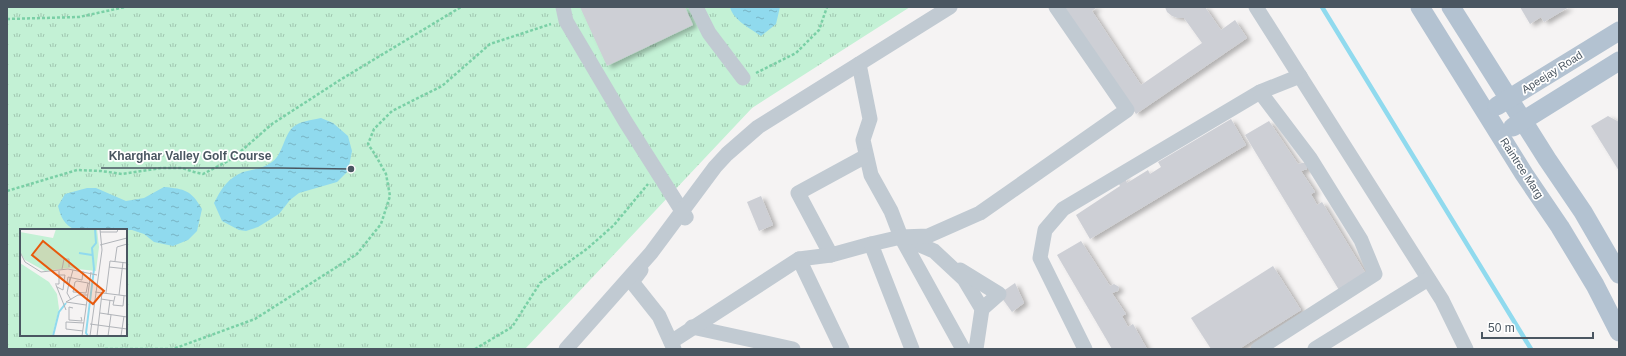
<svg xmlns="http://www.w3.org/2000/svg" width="1626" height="356" viewBox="0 0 1626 356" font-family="Arial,sans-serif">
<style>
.grass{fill:url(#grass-tufts);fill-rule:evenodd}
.water{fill:url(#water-ripples)}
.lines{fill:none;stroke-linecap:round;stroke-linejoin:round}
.stream{stroke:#90daee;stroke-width:4.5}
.building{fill:#cdcfd5;filter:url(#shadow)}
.path{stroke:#7ad0a6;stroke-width:2.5;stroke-dasharray:3 2;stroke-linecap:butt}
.minor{stroke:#c1cad2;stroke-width:15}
.major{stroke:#b3c2d1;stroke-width:19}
.labels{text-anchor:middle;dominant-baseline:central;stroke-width:3.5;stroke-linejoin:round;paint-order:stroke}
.street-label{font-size:11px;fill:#4a5661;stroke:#fff}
.inset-river{fill:none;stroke:#90daee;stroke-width:2}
.inset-road{fill:none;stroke:#b1b4b9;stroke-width:1}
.view{fill:#e8590c;fill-opacity:0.15;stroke:#e8590c;stroke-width:2}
.inset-edge{fill:none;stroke:#4a5661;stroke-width:2}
.leader{fill:none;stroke:#4a5661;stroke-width:1.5}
.callout-dot{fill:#4a5661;stroke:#fff;stroke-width:1.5}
.callout-label{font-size:12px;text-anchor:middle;font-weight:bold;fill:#4a5661;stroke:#fff;stroke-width:3.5;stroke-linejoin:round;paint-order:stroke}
</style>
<defs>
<pattern id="grass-tufts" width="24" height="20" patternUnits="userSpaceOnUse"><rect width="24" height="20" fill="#c3f1d5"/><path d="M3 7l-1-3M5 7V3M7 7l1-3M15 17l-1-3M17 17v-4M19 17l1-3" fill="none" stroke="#a0c6b0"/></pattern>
<pattern id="water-ripples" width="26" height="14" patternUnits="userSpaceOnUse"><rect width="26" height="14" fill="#90daee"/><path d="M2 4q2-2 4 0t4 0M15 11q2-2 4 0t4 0" fill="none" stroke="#78b4c4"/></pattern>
<filter id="shadow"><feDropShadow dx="4.5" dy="2.5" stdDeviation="2" flood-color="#0004"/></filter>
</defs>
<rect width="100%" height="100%" fill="#f5f3f3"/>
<!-- grass -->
<path class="grass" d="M7,7h903l-158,101 -227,241h-518zM21,230h105v105h-105z"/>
<!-- water -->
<g class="water">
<path d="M730,7h50l-4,17 -15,12c-10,-7 -28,-16 -31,-29z"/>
<path d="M321,118l12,5 15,13 4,15 -4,20 -11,11 -38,11 -9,7 -11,14 -21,13 -12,4 -7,-1 -17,-9 -8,-18c7,-14 14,-25 29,-31 10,-3 20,-3 29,-10 11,-8 11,-24 20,-34 7,-7 20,-8 29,-10z"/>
<path d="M164,187c21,2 27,3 38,22l-5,22 -9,9 -15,6 -19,-4 -10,-8 -12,-4h-57c-11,-6 -14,-12 -17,-24l7,-12 22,-6h9l30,13 18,-3z"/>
</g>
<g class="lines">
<!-- stream -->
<path class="stream" d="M1322,7l209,342"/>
</g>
<!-- building -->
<g class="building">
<path d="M580,7h105l8,18 -86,41z"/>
<path d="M1064,7h33l-5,4 49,74 61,-42 -18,-25h-6l-6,-2 -5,-4 -2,-5h40l16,23 14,-10 12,18 -111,76z"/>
<path d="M1520,7h49l-25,15 -3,-5 -11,7z"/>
<path d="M1608,116l11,6v49l-28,-45z"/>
<path d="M1231,119l15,26 -156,94 -14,-24 44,-29 -2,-4 7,-5 2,6 21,-13 2,4 11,-7 -3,-5z"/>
<path d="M1269,121l29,43 4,-1h4l1,3v3l-6,2 14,21 -4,2 6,11 5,-3 44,72 -27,16 -94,-155z"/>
<path d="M761,196l12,29 -14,6 -12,-29z"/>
<path d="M1081,241l29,45 4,-2 5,3 -1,4 -6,2 14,21 -4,2 6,11 5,-3 14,25h-35l-55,-94z"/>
<path d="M1273,266l28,44 -62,39h-28l-20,-31z"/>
<path d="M1015,283l9,20 -12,9 -13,-18z"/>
</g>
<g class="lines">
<!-- path -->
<g class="path">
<path d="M7,19l72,-2 46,-10"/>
<path d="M756,73l40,-20 23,-23 8,-23"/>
<path d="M7,191l70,-21 24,1 21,3 39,-6h21l12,4 9,2 29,-15 40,-35 68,-44 121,-73"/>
<path d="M105,349h68l82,-30 102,-65 24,-30 9,-28 -4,-22 -10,-18 -8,-12 6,-15 18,-18 50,-25 48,-42 61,-20"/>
<path d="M475,349l37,-22 28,-44 48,-35 26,-23 34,-41"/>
</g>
<!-- minor -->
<g class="minor">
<path d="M563,7l3,14 59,100 57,90 4,6 -1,1"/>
<path d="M696,7l13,26 34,45"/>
<path d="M1256,7l186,293 24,49"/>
<path d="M859,64l11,55 -7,21 8,35 20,36 10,26 33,14 30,28 18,30 -6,40"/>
<path d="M866,156l-68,37 33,62 40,-11"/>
<path d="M901,237l62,112"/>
<path d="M799,259l32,-4"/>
<path d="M641,270l-9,12 27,34 15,33"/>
<path d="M960,270l39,24 -17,15"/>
<path d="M692,327l101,22"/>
<path d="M671,342l128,-83 43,90"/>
<path d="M566,349l85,-96 64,-86 12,-13 31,-27 192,-120"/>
<path d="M912,349l-41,-105 30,-7 27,-1 52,-23 147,-103 -71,-103"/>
<path d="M1085,349l-45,-91 5,-28 18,-21 197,-117 40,-16"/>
<path d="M1258,349l117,-75 -14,-34 -51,-82 -50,-66"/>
<path d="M1315,349l113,-70"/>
</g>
<!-- major -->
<g class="major">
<path d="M1420,7l104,167 36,53 35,58 24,47"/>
<path d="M1451,7l96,152 36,53 36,62"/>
<path d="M1497,106l122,-75"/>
<path d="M1513,127l106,-66"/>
</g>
</g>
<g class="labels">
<!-- street labels -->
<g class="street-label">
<text transform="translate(1552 72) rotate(-32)">Apeejay Road</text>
<text transform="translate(1522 168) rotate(57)">Raintree Marg</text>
</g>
</g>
<!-- overview -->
<g transform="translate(20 229)">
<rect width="107" height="107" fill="#f5f3f3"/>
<path d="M36,0h41l2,18 -3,24 -28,-3 -23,3 -20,-11 -5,-8v-20l33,6z" fill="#c3f1d5"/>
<path d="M0,34l29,19 8,12 2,15 -7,27h-32z" fill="#c3f1d5"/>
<path class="inset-river" d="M49,0h15M59,24l13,2M33,107l6,-24 7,-9M68,107l-2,-3 8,-64 -2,-21 4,-5 -1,-14"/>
<path class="inset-road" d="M80,3h17l1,-3M80,16l27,-7M0,23l5,10 16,10 27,-3 29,6M95,32l2,-14 10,-3M89,38l18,2M42,40l2,-10h5v8M38,46h7l-1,6 -5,-6M50,49l-3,15 4,7M44,53l3,1 1,-6 14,3 1,-9M68,54l-2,10 -13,-1 2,-10 2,-1 11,2 2,1M35,55h4v-13M49,55l4,-14M36,56l10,25M37,58l6,3 1,-8M75,63l32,4M86,64l4,-32 17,2M99,66l4,-33M95,67l-2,9 10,1 1,-10M81,70l13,2M66,76l-20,-3 12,-7h10M53,79l-4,-1v13l13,1 -1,-4M80,84l27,4M88,86l2,-15M70,95l37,5M63,102l-17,-2v-7l18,1M62,107l9,-64M70,107l12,-86 -2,-21M77,107l5,-43M88,107l3,-21M101,107l3,-20"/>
<path class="view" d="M23,12l61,50 -11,13 -61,-49z"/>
<rect width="107" height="107" class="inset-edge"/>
</g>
<!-- callouts -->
<path class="leader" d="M351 169L280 168H101"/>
<circle class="callout-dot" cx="351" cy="169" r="4"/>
<g class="callout-label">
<text x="190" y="160">Kharghar Valley Golf Course</text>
</g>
<!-- border -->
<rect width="1626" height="356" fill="none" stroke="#4a5661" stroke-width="16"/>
<!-- scale -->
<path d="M1482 332v6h111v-6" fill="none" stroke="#4a5661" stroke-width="2"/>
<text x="1488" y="332" font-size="12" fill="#4a5661" stroke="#ffffff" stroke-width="3" paint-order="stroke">50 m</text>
</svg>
